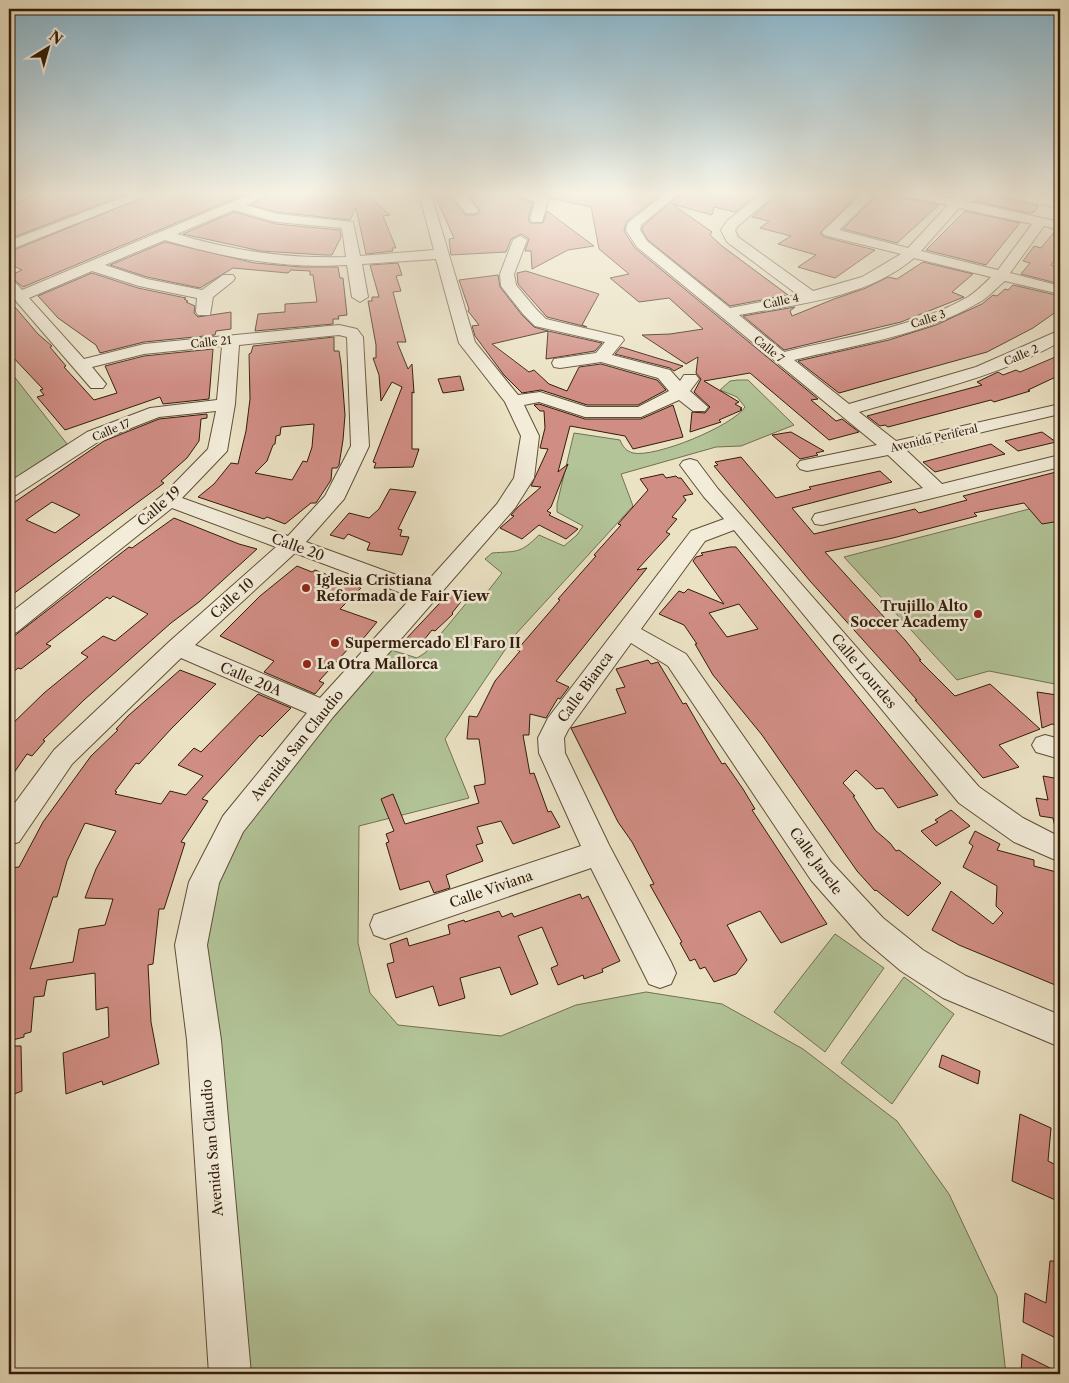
<svg xmlns="http://www.w3.org/2000/svg" width="1069" height="1383" viewBox="0 0 1069 1383" font-family="'Libre Caslon Text',serif">
<style>
.green{fill:#b2c498;stroke:#727051}
.building{fill:#d08d84;stroke:#321c0a;fill-rule:evenodd}
.lines{fill:none;stroke-linecap:round;stroke-linejoin:round}
.minor-casing{stroke:#604e38;stroke-width:2}
.minor{fill:#f2ecd9;fill-rule:evenodd}
.poi-dot{fill:#8f2418;stroke:#f2ecd9;stroke-width:2}
.labels{text-anchor:middle;dominant-baseline:central;stroke-width:5;stroke-linejoin:round;paint-order:stroke}
.far-street-label{font-size:11px;fill:#321c0a;stroke:#f2ecd9}
.street-label{font-size:14px;fill:#321c0a;stroke:#f2ecd9}
.poi-label{font-size:14px;font-weight:bold;fill:#321c0a;stroke:#f2ecd9;text-anchor:start}
</style>
<rect width="100%" height="100%" fill="#ebe2c4"/>
<filter id="stains"><feTurbulence type="fractalNoise" baseFrequency=".004" numOctaves="4"/><feColorMatrix values="0 0 0 0 .2 0 0 0 0 .09 0 0 0 0 .02 0 0 0 .5 -.17"/></filter>
<radialGradient id="worn" r=".72"><stop offset=".6" stop-color="#630" stop-opacity="0"/><stop offset="1" stop-color="#630" stop-opacity=".3"/></radialGradient>
<!-- green -->
<g class="green">
<path d="M9,370l58,74 -58,38z"/>
<path d="M738,380h10l46,45 -53,21 -25,1 -95,27 12,32 -118,129 -70,104 24,59 -110,28 -1,117 12,50 28,32 103,11 75,-31 70,-13 76,12 81,45 94,72 52,73 48,102 9,78h-757l-47,-431 12,-58 30,-56 29,-42 115,-138 29,9 8,-5 48,-58 15,-4 14,-18 -17,-14 7,-6c25,-2 28,1 47,-18l25,11 13,-11 6,-9 -26,-14v-8l17,-71 46,7c3,7 6,11 13,13 22,5 100,-27 112,-46l-8,-10 -17,-7 10,-9z"/>
<path d="M1060,501v184l-71,-14 -32,9 -113,-123z"/>
<path d="M835,934l49,34 -59,84 -51,-40z"/>
<path d="M904,977l50,37 -62,90 -51,-41z"/>
</g>
<!-- building -->
<g class="building">
<path d="M41,192h90l-122,47v-31z"/>
<path d="M157,192h93l-227,95 -14,-11 13,-6 -13,-6v-12z"/>
<path d="M274,192l93,2 23,21 -7,1 13,32h-4l1,3 -27,3 -10,-46 -6,12 -73,-8 -27,-7z"/>
<path d="M447,192l19,23h10l4,-5 -14,-18h53v6l14,5 -5,15 2,5h13l4,-12 47,35 -26,4 -36,19 -1,-18h-6l4,-12 -8,-5 -10,5 -5,13 -55,3 -2,-16 5,-1 -19,-42z"/>
<path d="M550,192h114l-38,30 -2,9 11,17 183,151 -7,1 25,21 6,-2 17,13 -30,8 -79,-67 -46,8 35,21 -4,2 7,4 -2,1 2,1 -23,10 2,2 -31,10 2,-20 13,1 5,-6 -16,-15 7,-13 -5,-6 2,-16 -12,7 -44,-29 28,-1 33,-5 -34,-31 -30,4 -29,-24 19,-4 -30,-25 -8,-42 -42,-9z"/>
<path d="M683,192h78l-26,20 -21,-5 -2,8 -40,-11 40,28 -2,3 12,11 66,49 -58,11 -82,-66 -6,-10 1,-4z"/>
<path d="M780,192h81l-41,41 4,4 51,13 -40,28 -37,-11 18,-12 -38,-11 13,-8 -31,-8 9,-7 -17,-4z"/>
<path d="M880,192h16l4,5 39,8 -42,38 -54,-14z"/>
<path d="M983,193l20,5 36,8 -6,7h-5l-54,-12z"/>
<path d="M965,211l55,12 -34,42 -60,-15z"/>
<path d="M234,212l42,12 64,6 1,7 -9,18h-8l-63,-4 -78,-17z"/>
<path d="M1055,231l5,1v21l-9,12 8,2 -2,3 3,1v13l-39,-10 9,-11 -7,-2 11,-15 7,2z"/>
<path d="M165,242l90,21 46,4h37l2,11h3l4,37 -9,1 1,3h-6v5l-78,7 3,-17 27,-2v-8l32,-2 -4,-27h-3v-4l-19,-1 -3,3 -55,-5 -33,20 -53,-11 -37,-12z"/>
<path d="M923,262l50,12 -21,18 12,5 -63,25 -117,28 -41,-34 52,-9 -5,4 2,5 42,-17 32,-11 22,-11 9,2z"/>
<path d="M398,263l4,12 -6,1 5,15 -8,1 13,50h-9l11,27 4,-5 2,29 -2,-1v57h7l-6,18 -39,1 2,-5 -3,-1 29,-75 -10,-5 -11,19 -2,-26 -6,-17h3v-13l-8,-44h4v-4h7l-9,-32z"/>
<path d="M526,271l73,23 -17,31 5,2 -40,-10 -29,-33 -1,-11z"/>
<path d="M92,273l46,15 48,10 -2,1 4,2 -2,1 9,4 -1,7 4,4 33,-5v17l-15,2 -1,4 -71,7 -44,11 -4,-8 -38,-27 -20,-22z"/>
<path d="M498,275l2,12 22,28 12,12 14,4 -56,13 37,28 5,-2 15,14 18,7 12,-24 22,-3 56,16 9,10 -28,15h-51l-46,-15 -19,3 -18,-18 -29,-39 -3,-10 7,-1 -11,-14 1,-2 -10,-29z"/>
<path d="M1013,285l47,11v13l-27,19 -46,24 -148,41 -41,-32 91,-21 47,-15 46,-21 11,-9 4,1 8,-7 3,1z"/>
<path d="M9,300l29,34 14,12 -2,1 16,19 -2,1 30,33 23,-7 -12,-27 39,-10 69,-7 -4,50 -46,5 -3,-7 -95,33 -28,-33 7,-2 -4,-5 3,-1 -34,-36z"/>
<path d="M548,331l54,12 -7,8 -49,8z"/>
<path d="M334,337v14h5l2,13 4,51 -2,25 -4,25 -2,3h-5l-1,12 -15,23h-5l-26,21 -18,-7 -3,2 -66,-22 16,-13 17,-21 7,1 8,-33 4,-32 -1,-45 2,-1 2,-7zM314,424l-2,23 -5,15 -4,-1 -11,19 -37,-7 12,-12 6,-16 2,-1 1,-8 4,-1 1,-8z"/>
<path d="M621,347l62,19 -9,5 -4,-3 -55,-14z"/>
<path d="M1060,355v20l-32,15 2,1 -36,11 -3,-2 -103,27 -3,-2 -5,1 -13,-10 115,-31 -5,-3 21,-10 5,3 13,-5 4,2z"/>
<path d="M460,376l4,14 -21,3 -5,-14z"/>
<path d="M539,404l46,15h56l32,-14 10,32 -50,12 -8,-13 -55,-10 -12,46 10,-8 -17,43 -4,4 4,2 -2,2 29,14 -12,10 -27,-14 -17,14 -22,-11 14,-12 -3,-1 7,-8 23,-20 -10,-1 17,-37 -8,-1 5,-20 -1,-17h-4l-6,-6z"/>
<path d="M207,414v4l-6,1 -2,22 -12,17 -26,23 3,2 -155,114v-91l95,-65 55,-22zM52,502l28,13 -25,18 -29,-13z"/>
<path d="M791,432l33,19 -8,2 2,2 -18,4 -28,-24z"/>
<path d="M1042,432l14,10 -38,9 -13,-10z"/>
<path d="M991,444l14,10 -70,18 -12,-10z"/>
<path d="M741,457l35,41 35,-9 -2,-2 71,-16 12,11 -100,26 22,26 101,-25 4,4 48,-13 -4,-4 97,-25v50l-18,3 -18,-21 -50,10 3,3 -84,22 -68,14 80,88 16,20h-2l36,36 35,-12 50,45 -41,16 20,22 -36,11 -20,-23 -48,-55h2l-107,-119 -96,-115 4,-1 -3,-3z"/>
<path d="M663,474l3,4 10,-2 2,2h3l12,16 -10,2 3,4 -14,17 5,2 -11,13 4,2 -33,36 10,-2 -91,113 13,6 -9,12 -2,-1 -12,20 -16,-4 -1,21h-6l7,39 4,-1 14,39 3,-1 9,16 -47,17 -12,-23 -24,6 6,16 -7,2 7,16 -37,14 4,13 -16,5 -5,-12 -29,9 -14,-47 3,-1 -3,-8 8,-3 -13,-32 12,-5 12,30 74,-21 -5,-17 11,-2v-5l-6,-40h-12l2,-23 8,1 18,-36 25,-30 -3,-1 43,-50 -2,-1 38,-43 -2,-1 27,-30 -3,-1 30,-34 -8,-11z"/>
<path d="M390,489l26,3 -18,37 4,1 -2,6 9,1 -7,18 -35,-5 3,-7 -22,-9 -4,5 -14,-4 19,-22 20,5 10,-9z"/>
<path d="M174,518l65,26 18,5 -58,53 -28,21 -87,77 -41,40 2,1 -13,15 -5,-2 -18,26v-53l35,-34 44,-36 -7,-4 22,-17 12,5 33,-27 -35,-18 -3,3 -3,-2 -61,47 5,2 -30,23 -3,-1 -9,8v-36l120,-93 3,1z"/>
<path d="M730,547h6l202,248 -40,13 -15,-20 -7,1 -20,-19 -13,13 12,13h-2l22,34 15,13 6,8 3,-1 42,33 -33,33 -32,-26 -1,1 -18,-20 -95,-136 -49,-60 -18,-31h2l-13,-19 -25,-11 20,-23 5,2 4,-4 36,15 -31,-43 3,-4 7,-2 -2,-2zM739,604l19,25 -31,8 -18,-24z"/>
<path d="M297,566l15,6 3,-2 46,18 -21,21 37,13 -15,18 -4,-2 -39,43 5,2 -9,11 -51,-22 10,-11 -54,-25 40,-40z"/>
<path d="M454,588l14,5 -16,20 1,1 -18,17 -3,-1 -12,15 -15,-5z"/>
<path d="M648,660l3,4 7,-2 25,42 3,-1 22,38 14,23 3,-1 18,26 12,20 -3,1 75,114 -46,19 -21,-32 -33,14 20,35 -11,14 -22,8 -9,-15 -5,2 -5,-10 -5,2 -10,-18 2,-1 -32,-57 4,-1 -22,-42 -14,-20 -47,-94 55,-15 -10,-24 9,-2 -9,-18z"/>
<path d="M180,670l36,14 -45,45 -32,35 -3,-1 -21,28 2,1 -2,2 46,10 9,-13 16,4 17,-19 -25,-11 16,-17 7,4 57,-58 33,14 -29,29 -2,-2 -58,64 6,2 -27,41 4,1 -21,66h-5l-6,55 -5,1 3,57 8,42 -56,21 -1,-4 -36,13 -3,-41 46,-16 -1,-30 -12,3 -1,-37 -48,7 -3,16 -10,1 -3,35 -7,2v3l-15,4v-173l10,-1 24,-45 48,-66 27,-26 -2,-1 12,-13zM85,823l31,8 -20,38 -11,29 28,1 -8,26 -26,4 -6,33 -43,7 23,-72h4l10,-36z"/>
<path d="M1037,692l20,3 3,31 -8,-2 -10,4z"/>
<path d="M1043,776l17,3v47l-5,1 -2,-9 -13,-2 -4,-18 12,2z"/>
<path d="M951,810l19,16 -34,20 -15,-15 17,-9 -3,-2z"/>
<path d="M975,831l25,13 -3,6 37,10v6l26,7v114l-101,-42 -27,-15 19,-39 42,33 10,-11 -7,-7 1,-20 -34,-19 10,-21 -4,-3z"/>
<path d="M580,894l2,5 6,-3 32,65 -18,8 1,3 -19,7 -1,-4 -25,10 -7,-17 7,-3 -16,-38 -24,9 20,48 -27,11 -11,-28 -40,11 5,20 -26,8 -6,-20 -37,12 -9,-34 7,-2 -4,-18 17,-6 2,8 41,-12 -2,-9 16,-5 1,2 34,-11 3,6 10,-4 2,4z"/>
<path d="M9,1046h12l1,45 -13,5z"/>
<path d="M942,1055l38,16 -2,13 -39,-17z"/>
<path d="M1020,1114l31,14 -3,33 12,6v35l-48,-21z"/>
<path d="M1050,1261h10v79l-37,-18 2,-29 21,10z"/>
<path d="M1022,1354l38,19v1h-39z"/>
</g>
<g class="lines">
<!-- minor casing -->
<g class="minor-casing">
<g id="minor">
<path d="M21,192h18l-30,13v-8z"/>
<path d="M137,192h18l-146,58v-9z"/>
<path d="M255,192h17l-27,13 32,9 76,8 7,34 74,-6 -13,-49v-9h12v9l42,141 43,53 22,-3 47,15h51l31,-16 -11,-13 -57,-16 -41,6 -6,-1 -2,-4 2,-4 42,-6 9,-11 -70,-16 -12,-12 -22,-28 -1,-12 13,-34 7,-4 7,4 -13,34 2,11 19,23 11,11 76,18 2,3 -12,15 58,15 10,11 4,-6h12l3,4 -9,12 18,16 -3,4h-12l-14,-11 -38,17h-56l-46,-15 -15,3 15,31 -5,42 -19,30 -182,209 -90,115 -24,51 -12,62 14,95 30,334h-42l-22,-334 -12,-95 14,-63 34,-66 84,-103 -126,-55 -109,106 -53,78 -10,3v-34l45,-61 116,-109 106,-94 -104,-39 -155,124 -8,2v-20l153,-118 46,-47 8,-38 -57,6 -58,23 -85,55 -7,2v-15l78,-50 63,-24 67,-8 5,-54 -78,8 -52,13 14,17 -3,4h-12l-82,-95v-12l6,1 7,8zM234,210l42,12 66,6 4,29c-58,2 -113,-6 -169,-23zM165,240c60,18 120,29 182,25l5,32 8,5 8,-5 -6,-33 74,-5 23,84 46,59 16,34 -7,42 -17,26 -73,81 -118,-43 38,-43 25,-53 -6,-109 -6,-8 -18,-4 -195,19 -60,15 -55,-61 63,-27 47,15 58,12 -1,14 2,3h12l3,-18 20,-16 2,-3 -2,-3h-10l-21,15 -55,-11 -42,-14zM339,335l8,2 4,109 -26,50 -37,40 -106,-38 45,-47 8,-47 4,-59zM295,553l117,44 -92,101 -125,-53z"/>
<path d="M450,192h13l15,18 -2,3h-10z"/>
<path d="M521,192c10,0 21,0 27,8l-6,22h-10l-2,-3 5,-17 -14,-5z"/>
<path d="M667,192h14l-40,33 -1,5 7,11 83,67 68,-13 -71,-53 -6,-12 7,-10 36,-28h14l-40,34 -3,4 3,7 75,54 49,-14 39,-23 -77,-19 -2,-3 42,-40h14l-39,38 69,18 40,-43 -48,-10 -2,-3h25l30,7 6,-7h13l-7,9 95,21v8l-16,-4 -34,47 50,13v8l-55,-13c-9,7 -17,17 -27,22 -54,32 -123,42 -184,57l55,44 127,-37 84,-37v12c-63,35 -132,50 -201,70l37,29 164,-37v10l-154,36 36,34 118,-29v12l-238,58 -7,-1 -3,-5 3,-5 108,-26 -35,-33 -81,16 -7,-2 -3,-4 3,-4 77,-16 -240,-198 -11,-17 2,-7zM959,208l73,16 -34,46 -77,-19zM914,258l77,19c-7,7 -15,15 -23,20 -55,31 -123,40 -184,55l-45,-37c59,-11 128,-17 175,-57z"/>
<path d="M997,192h25l38,8v8l-57,-12z"/>
<path d="M690,459l7,2 21,28 261,298 44,31 37,19v25l-46,-20 -55,-39 -225,-273 -29,11 -64,88 45,25 145,208 52,56 40,32 43,26 94,39v32l-117,-49 -42,-27 -39,-33 -51,-58 -143,-214 -37,-23 -63,87 -4,8 1,15 44,92 62,117 5,11 -5,11 -11,4 -11,-4 -58,-116 -206,71 -11,-4 -4,-10 4,-10 207,-69 -42,-93 -1,-15 10,-20 143,-187 33,-12 -20,-22 -24,-32 3,-4z"/>
<path d="M1045,735l15,4v20l-24,-7 -4,-7 4,-7z"/>
</g>
</g>
<!-- minor -->
<use href="#minor" class="minor"/>
</g>
<!-- sky -->
<linearGradient id="sky" x2="0" y2="1"><stop stop-color="#88b8d1"/><stop offset="0.5" stop-color="#f6f2e4"/><stop offset="1" stop-color="#f6f2e4" stop-opacity="0"/></linearGradient>
<rect width="1069" height="386" fill="url(#sky)"/>
<!-- markers -->
<g class="poi-dot">
<circle cx="306" cy="588" r="5"/>
<circle cx="978" cy="614" r="5"/>
<circle cx="335" cy="643" r="5"/>
<circle cx="307" cy="664" r="5"/>
</g>
<g class="labels">
<!-- far-street labels -->
<g class="far-street-label">
<text transform="translate(781 301) rotate(-12)">Calle 4</text>
<text transform="translate(928 319) rotate(-18)">Calle 3</text>
<text transform="translate(211 342) rotate(-6)">Calle 21</text>
<text transform="translate(769 349) rotate(39)">Calle 7</text>
<text transform="translate(1021 355) rotate(-23)">Calle 2</text>
<text transform="translate(111 430) rotate(-23)">Calle 17</text>
<text transform="translate(934 438) rotate(-13)">Avenida Periferal</text>
</g>
<!-- street labels -->
<g class="street-label">
<text transform="translate(159 506) rotate(-41)">Calle 19</text>
<text transform="translate(298 547) rotate(20)">Calle 20</text>
<text transform="translate(232 598) rotate(-42)">Calle 10</text>
<text transform="translate(864 671) rotate(50)">Calle Lourdes</text>
<text transform="translate(251 679) rotate(23)">Calle 20A</text>
<text transform="translate(585 687) rotate(-54)">Calle Bianca</text>
<text transform="translate(297 745) rotate(-51)">Avenida San Claudio</text>
<text transform="translate(816 861) rotate(54)">Calle Janele</text>
<text transform="translate(491 889) rotate(-19)">Calle Viviana</text>
<text transform="translate(212 1148) rotate(-95)">Avenida San Claudio</text>
</g>
<!-- poi labels -->
<g class="poi-label">
<text x="316" y="580">Iglesia Cristiana<tspan x="316" dy="16">Reformada de Fair View</tspan></text>
<text x="968" y="606" text-anchor="end">Trujillo Alto<tspan x="968" dy="16">Soccer Academy</tspan></text>
<text x="345" y="643">Supermercado El Faro II</text>
<text x="317" y="664">La Otra Mallorca</text>
</g>
</g>
<!-- margin -->
<rect width="1069" height="1383" fill="none" stroke="#ebe2c4" stroke-width="30"/>
<rect x="10" y="10" width="1049" height="1363" fill="none" stroke="#321c0a" stroke-width="2.5"/>
<rect x="15" y="15" width="1039" height="1353" fill="none" stroke="#321c0a"/>
<!-- north arrow -->
<g transform="translate(48 48) rotate(37)" stroke="#f2ecd9" stroke-width="4" paint-order="stroke">
<path d="M0-4L9 19L0 12L-9 19Z" fill="#321c0a"/>
<text y="-8" font-size="14" font-weight="bold" text-anchor="middle" fill="#321c0a">N</text>
</g>
<rect width="100%" height="100%" filter="url(#stains)"/>
<rect width="100%" height="100%" fill="url(#worn)"/>
</svg>
